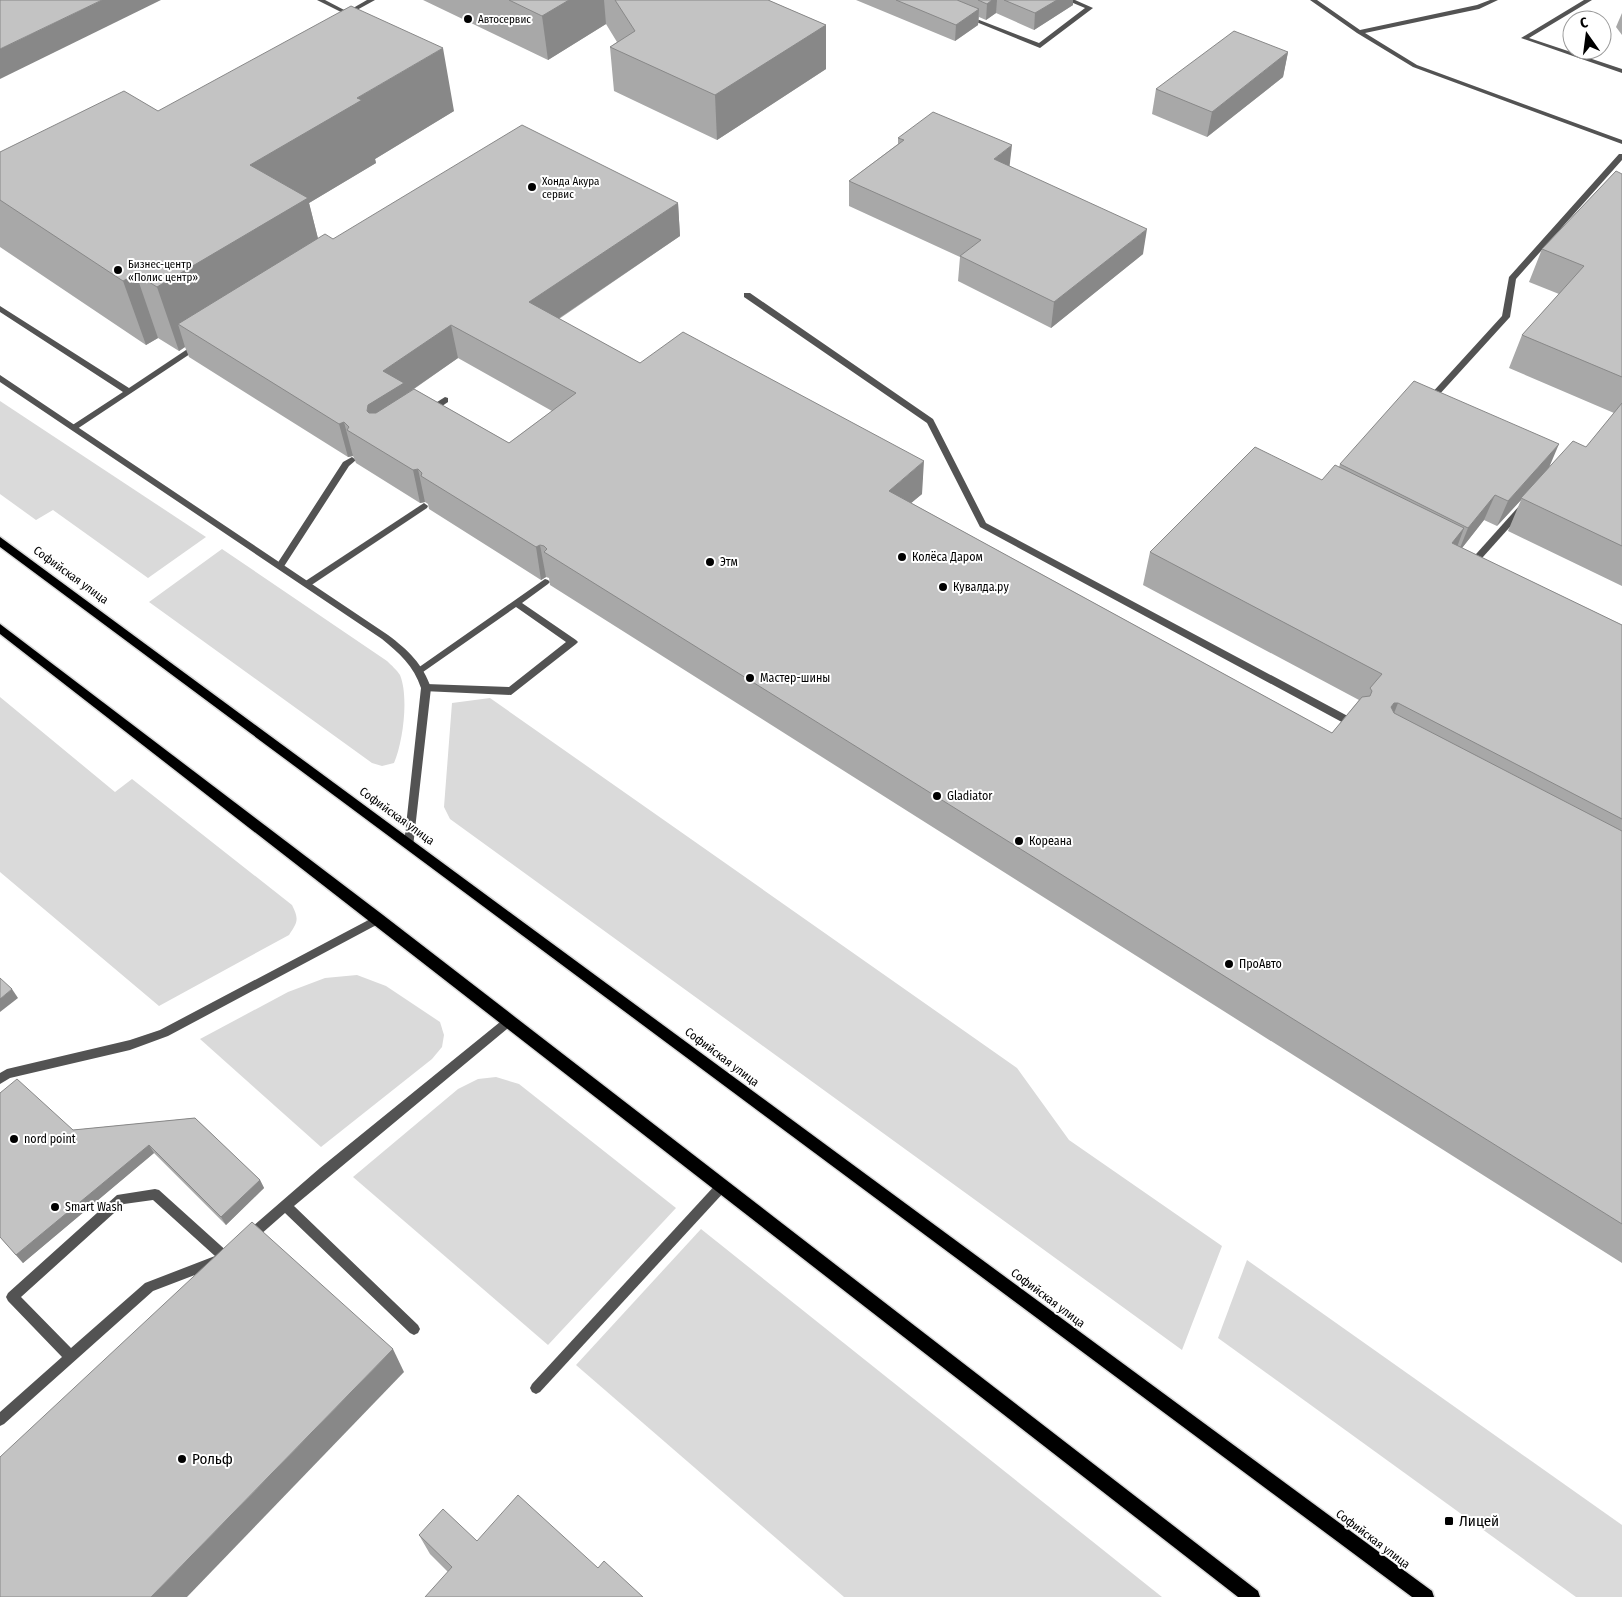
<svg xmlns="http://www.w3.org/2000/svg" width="1622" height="1597" viewBox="0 0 1622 1597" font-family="'Fira Sans Condensed',sans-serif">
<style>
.green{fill:#dadada}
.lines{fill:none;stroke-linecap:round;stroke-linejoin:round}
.primary-casing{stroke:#dbdbdb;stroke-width:3}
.lane{fill:#535353;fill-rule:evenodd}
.street{fill:#535353;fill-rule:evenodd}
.primary{fill:#000;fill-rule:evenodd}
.wall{fill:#a8a8a8;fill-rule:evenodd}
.shaded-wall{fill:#888}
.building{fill:#c3c3c3;stroke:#888;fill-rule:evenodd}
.poi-dot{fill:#000;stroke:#fff;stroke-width:2}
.labels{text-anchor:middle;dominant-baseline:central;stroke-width:4;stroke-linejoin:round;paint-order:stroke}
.far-poi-label{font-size:11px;fill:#000;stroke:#fff;text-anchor:start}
.poi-label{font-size:12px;fill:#000;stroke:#fff;text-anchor:start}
.street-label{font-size:12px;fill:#000;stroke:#fff}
.near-poi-label{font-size:15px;fill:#000;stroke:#fff;text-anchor:start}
</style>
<rect width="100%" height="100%" fill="#fff"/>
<!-- green -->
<g class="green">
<path d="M0,401l206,136 -58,41 -95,-68 -17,10 -36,-26z"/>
<path d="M222,549l165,112c4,4 10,9 13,14 9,22 3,67 -6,88l-12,3 -10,-3 -223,-161z"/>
<path d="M0,697l115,95 17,-13 160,126c7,14 6,17 -3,30l-130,71 -159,-134z"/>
<path d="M490,698l527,370 52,72 153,106 -40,104 -732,-531 -6,-12 8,-104z"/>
<path d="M357,975l29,11 54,36 4,13 -2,12 -10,12 -111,88 -121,-108 88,-47 37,-14z"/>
<path d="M496,1077l23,7 157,124 -128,137 -195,-168 105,-88 20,-10z"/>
<path d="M701,1229l461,368h-318l-268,-232z"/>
<path d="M1247,1260l375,265v72h-46l-358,-259z"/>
</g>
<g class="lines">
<!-- primary casing -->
<g class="primary-casing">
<g id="primary">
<path d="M0,537l1432,1054 2,6h-22l-1412,-1050z"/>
<path d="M0,624l383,291 875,676 2,6h-22l-1238,-963z"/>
</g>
</g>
<!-- lane -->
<g class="lane">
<path d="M317,0h8l25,13 -5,1z"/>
<path d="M1066,0h9l18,8 -53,40 -76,-31 5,-1 70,27 46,-35z"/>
<path d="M1310,0h7l43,30 117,-25 13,-5h8l-19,9 -114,24 52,32 205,75v4l-209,-77 -56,-34z"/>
<path d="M1584,0h8l-63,38 93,31v4l-101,-35z"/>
<path d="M1619,154h3v6l-106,119 -6,38 -72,79 4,3 -1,2 -3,1 -8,-3v-4l72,-79 7,-39z"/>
<path d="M744,293h6l183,126 53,104 371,198 2,3 -2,3h-6l-371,-200 -53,-104 -183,-126z"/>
<path d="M0,306l129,82 66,-44 3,-1 4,3 -128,85 -4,-3 1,-2 52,-34 -123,-80z"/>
<path d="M445,397l3,1v4l-16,11h-6v-4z"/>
<path d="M352,457l4,3 -7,6 -66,102h-6l-1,-2 1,-2 66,-102z"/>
<path d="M424,503l4,3 -1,2 -117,78h-6l-2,-2 2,-2z"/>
<path d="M1523,504l4,3 -1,2 -52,58h-6l-1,-2 1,-2 52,-58z"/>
<path d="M545,579l3,1 2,2 -2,2 -26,19 54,37 2,2 -2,2 -65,51 -88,-4 -2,-3 5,-4 83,3 57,-45 -50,-35 -93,65h-6l-2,-2z"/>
<path d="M378,915l4,1 1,3 -1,3 -214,114 -38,14 -120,28 -10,6v-11l7,-4 123,-29 30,-10z"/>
<path d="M509,1016l4,2 1,3 -1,3 -219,182 124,119 2,4 -2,4 -4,2 -4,-2 -125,-120 -33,29 -4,2 -4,-2 -2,-4 2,-4 76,-66 185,-150z"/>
<path d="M722,1181l4,1 2,4 -2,4 -186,202 -4,2 -4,-2 -2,-4 2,-4 186,-202z"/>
<path d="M155,1189l4,1 71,64 2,4 -2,4 -4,2 -4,-2 -1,3 -68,26 -149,133 -4,2v-14l62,-55 -54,-56 -2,-4 2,-4 109,-98zM153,1200l62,56 -70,27 -74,65 -50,-51 103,-93z"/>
</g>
<!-- street -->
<g class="street">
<path d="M367,0h8l-29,16 -5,-1z"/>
<path d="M0,375l388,260c20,15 35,29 43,53l-18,159h-8l-1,-3 17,-156c-7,-22 -22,-35 -39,-49l-382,-257z"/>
</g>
<!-- primary -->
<use href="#primary" class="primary"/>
</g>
<!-- wall -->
<g class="wall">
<path d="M423,0h345l58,25v44l-109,71 -103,-49 -4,-44 7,-5 -11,-18 -58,36z"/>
<path d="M856,0h217v5l-39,25 -38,-17 -10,7 -7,-3 -1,8 -23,16z"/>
<path d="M1622,13v22l-6,-8z"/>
<path d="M1288,52l-5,25 -76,60 -55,-23 4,-25z"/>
<path d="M158,111h296l-79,48 1,4 -67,40 9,36h15l345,-36 2,33 -121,83 81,44 282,131 -11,9 421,230 27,-33 -216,-115 7,-33 172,-72 17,-13 1,-3 208,5 38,-22 28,-34 -105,-45 13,-33 37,-41 -30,-12 13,-33 80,-75v412l-114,-55 13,-31 -24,26 -13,-6 -22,28 160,77v638l-1072,-678 -1,-7 -3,-1 -5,3 -112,-71 -1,-5 -3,-2 -5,1 -64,-40 -3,-7 -5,1 -159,-100 -4,-10 -6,4 -21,-13 -12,7 -146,-98v-95zM458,358l94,53 -43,32 -95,-54z"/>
<path d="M898,138l112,28 133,88 -92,74 -93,-47 2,-24 -111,-51v-25l49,-37z"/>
<path d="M195,1118l65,62 4,8 -38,37 -72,-72 -131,110 -23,-26 73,-107z"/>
<path d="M419,1535l58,6 121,27 -150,4 -18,-18z"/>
</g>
<!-- shaded-wall -->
<g class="shaded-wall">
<path d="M102,0h59l-161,79v-30z"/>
<path d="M569,0h35l2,24 -58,36 -6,-44z"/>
<path d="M992,0h5l-1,13 -10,7 1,-16z"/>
<path d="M1057,0h16v5l-39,25 1,-17z"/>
<path d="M979,9l-1,16 -23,16 1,-16z"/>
<path d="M826,25v44l-109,71 -2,-45z"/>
<path d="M443,48l11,63 -79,48 1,4 -67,40 15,59 -146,62 7,23 -6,4 -22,-64 93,-122 107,-67z"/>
<path d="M1288,52l-5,25 -76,60 5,-25z"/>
<path d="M1012,145l-3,26 -15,-12z"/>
<path d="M678,203l2,33 -146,99 -5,-33z"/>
<path d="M1147,229l-4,25 -92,74 3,-26z"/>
<path d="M136,274l22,64 -12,7 -23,-64z"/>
<path d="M451,325l7,33 -52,36 -30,44 -9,-27 1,-6 15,-34z"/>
<path d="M344,422l9,34 -5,1 -9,-33z"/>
<path d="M1559,444l-11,26 -27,28v2l-24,26 11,-25z"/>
<path d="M924,461l-2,33 -35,29 2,-32z"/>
<path d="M418,469l7,33 -5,1 -7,-33z"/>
<path d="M1495,495l-11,25 -26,33 10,-25z"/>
<path d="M1464,528l-12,33v-18z"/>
<path d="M540,545l6,32 -5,3 -5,-33z"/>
<path d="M1394,703h4l-12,31 5,-27z"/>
<path d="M12,989l6,9 -18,14v-13z"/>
<path d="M149,1145l5,8 -131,110 -7,-8z"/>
<path d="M260,1180l4,8 -38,37 -5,-8z"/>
<path d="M393,1349l11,23 -217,225h-36z"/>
</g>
<!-- building -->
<g class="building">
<path d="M0,0h102l-102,49z"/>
<path d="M509,0h60l-27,16z"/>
<path d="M615,0h153l58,25 -111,70 -105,-48 25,-16z"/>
<path d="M896,0h61l22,9 -23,16z"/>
<path d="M978,0h14l-5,4z"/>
<path d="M1004,0h53l-22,13z"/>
<path d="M351,6l92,42 -86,50 5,2 -112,65 58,33 -151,89 -21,-13 -13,7 -123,-81v-48l124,-61 34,20z"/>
<path d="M1234,31l54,21 -76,60 -56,-23z"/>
<path d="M933,112l79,33 -18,14 153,70 -93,73 -94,-46 21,-16 -132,-59 55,-41 -6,-2z"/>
<path d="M522,125l156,78 -149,99 111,61 43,-31 241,129 -35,30 443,242 30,-36 8,-1 2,-5 -2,-3 12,-14 -232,-122 105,-105 67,33 13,-15 129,63 -12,15 170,82v194l-224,-116h-4l-3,4 3,6 228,118v393l-1078,-672 3,-3 -3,-3 -4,-1 -4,2 -115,-71 1,-3 -4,-4 -5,1 -66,-40 2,-3 -5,-5 -5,2 -161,-100 147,-90 8,5zM451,325l125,68 -67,50 -95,-54 -38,24h-7l-2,-2 1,-6 36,-22 -21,-12z"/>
<path d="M1616,171l6,3v203l-100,-42 62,-69 -42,-17z"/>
<path d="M1414,381l145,63 -51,57 -13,-6 -27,33 -128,-64z"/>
<path d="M1622,403v143l-101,-48 52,-57 13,6z"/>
<path d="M0,978l12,11 -12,10z"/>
<path d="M17,1079l56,51 122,-12 65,62 -39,37 -72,-72 -133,110 -16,-18v-144z"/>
<path d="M252,1222l141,127 -242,248h-151v-140z"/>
<path d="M518,1495l80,73 6,-7 39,36h-218l27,-30 -33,-32 24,-26 34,32z"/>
</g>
<!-- markers -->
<g class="poi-dot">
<circle cx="468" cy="19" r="5"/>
<circle cx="532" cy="187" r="5"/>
<circle cx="118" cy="270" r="5"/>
<circle cx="902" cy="557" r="5"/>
<circle cx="710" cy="562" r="5"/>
<circle cx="943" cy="587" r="5"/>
<circle cx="750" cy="678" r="5"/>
<circle cx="937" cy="796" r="5"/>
<circle cx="1019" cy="841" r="5"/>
<circle cx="1229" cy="964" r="5"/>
<circle cx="14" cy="1139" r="5"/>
<circle cx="55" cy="1207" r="5"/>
<circle cx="182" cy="1459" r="5"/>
<rect x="1444" y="1516" width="10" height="10" rx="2.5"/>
</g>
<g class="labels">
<!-- far-poi labels -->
<g class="far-poi-label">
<text x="478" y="19">Автосервис</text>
<text x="542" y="181">Хонда Акура<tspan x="542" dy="13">сервис</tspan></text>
<text x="128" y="264">Бизнес-центр<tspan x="128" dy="13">«Полис центр»</tspan></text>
</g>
<!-- poi labels -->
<g class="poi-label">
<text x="912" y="557">Колёса Даром</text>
<text x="720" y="562">Этм</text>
<text x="953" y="587">Кувалда.ру</text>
<text x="760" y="678">Мастер-шины</text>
<text x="947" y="796">Gladiator</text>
<text x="1029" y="841">Кореана</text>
<text x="1239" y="964">ПроАвто</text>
<text x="24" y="1139">nord point</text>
<text x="65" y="1207">Smart Wash</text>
</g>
<!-- street labels -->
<g class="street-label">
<text transform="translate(71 575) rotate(36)">Софийская улица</text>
<text transform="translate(397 816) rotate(36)">Софийская улица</text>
<text transform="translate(722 1057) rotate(37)">Софийская улица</text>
<text transform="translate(1048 1298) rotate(37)">Софийская улица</text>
<text transform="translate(1373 1539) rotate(37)">Софийская улица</text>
</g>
<!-- near-poi labels -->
<g class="near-poi-label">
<text x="192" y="1459">Рольф</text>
<text x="1459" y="1521">Лицей</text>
</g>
</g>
<!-- north arrow -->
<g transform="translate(1587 35) rotate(346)"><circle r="24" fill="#ffffff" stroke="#999999"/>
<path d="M0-4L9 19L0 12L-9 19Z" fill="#000000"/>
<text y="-8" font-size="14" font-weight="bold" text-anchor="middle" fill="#000000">С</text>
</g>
</svg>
